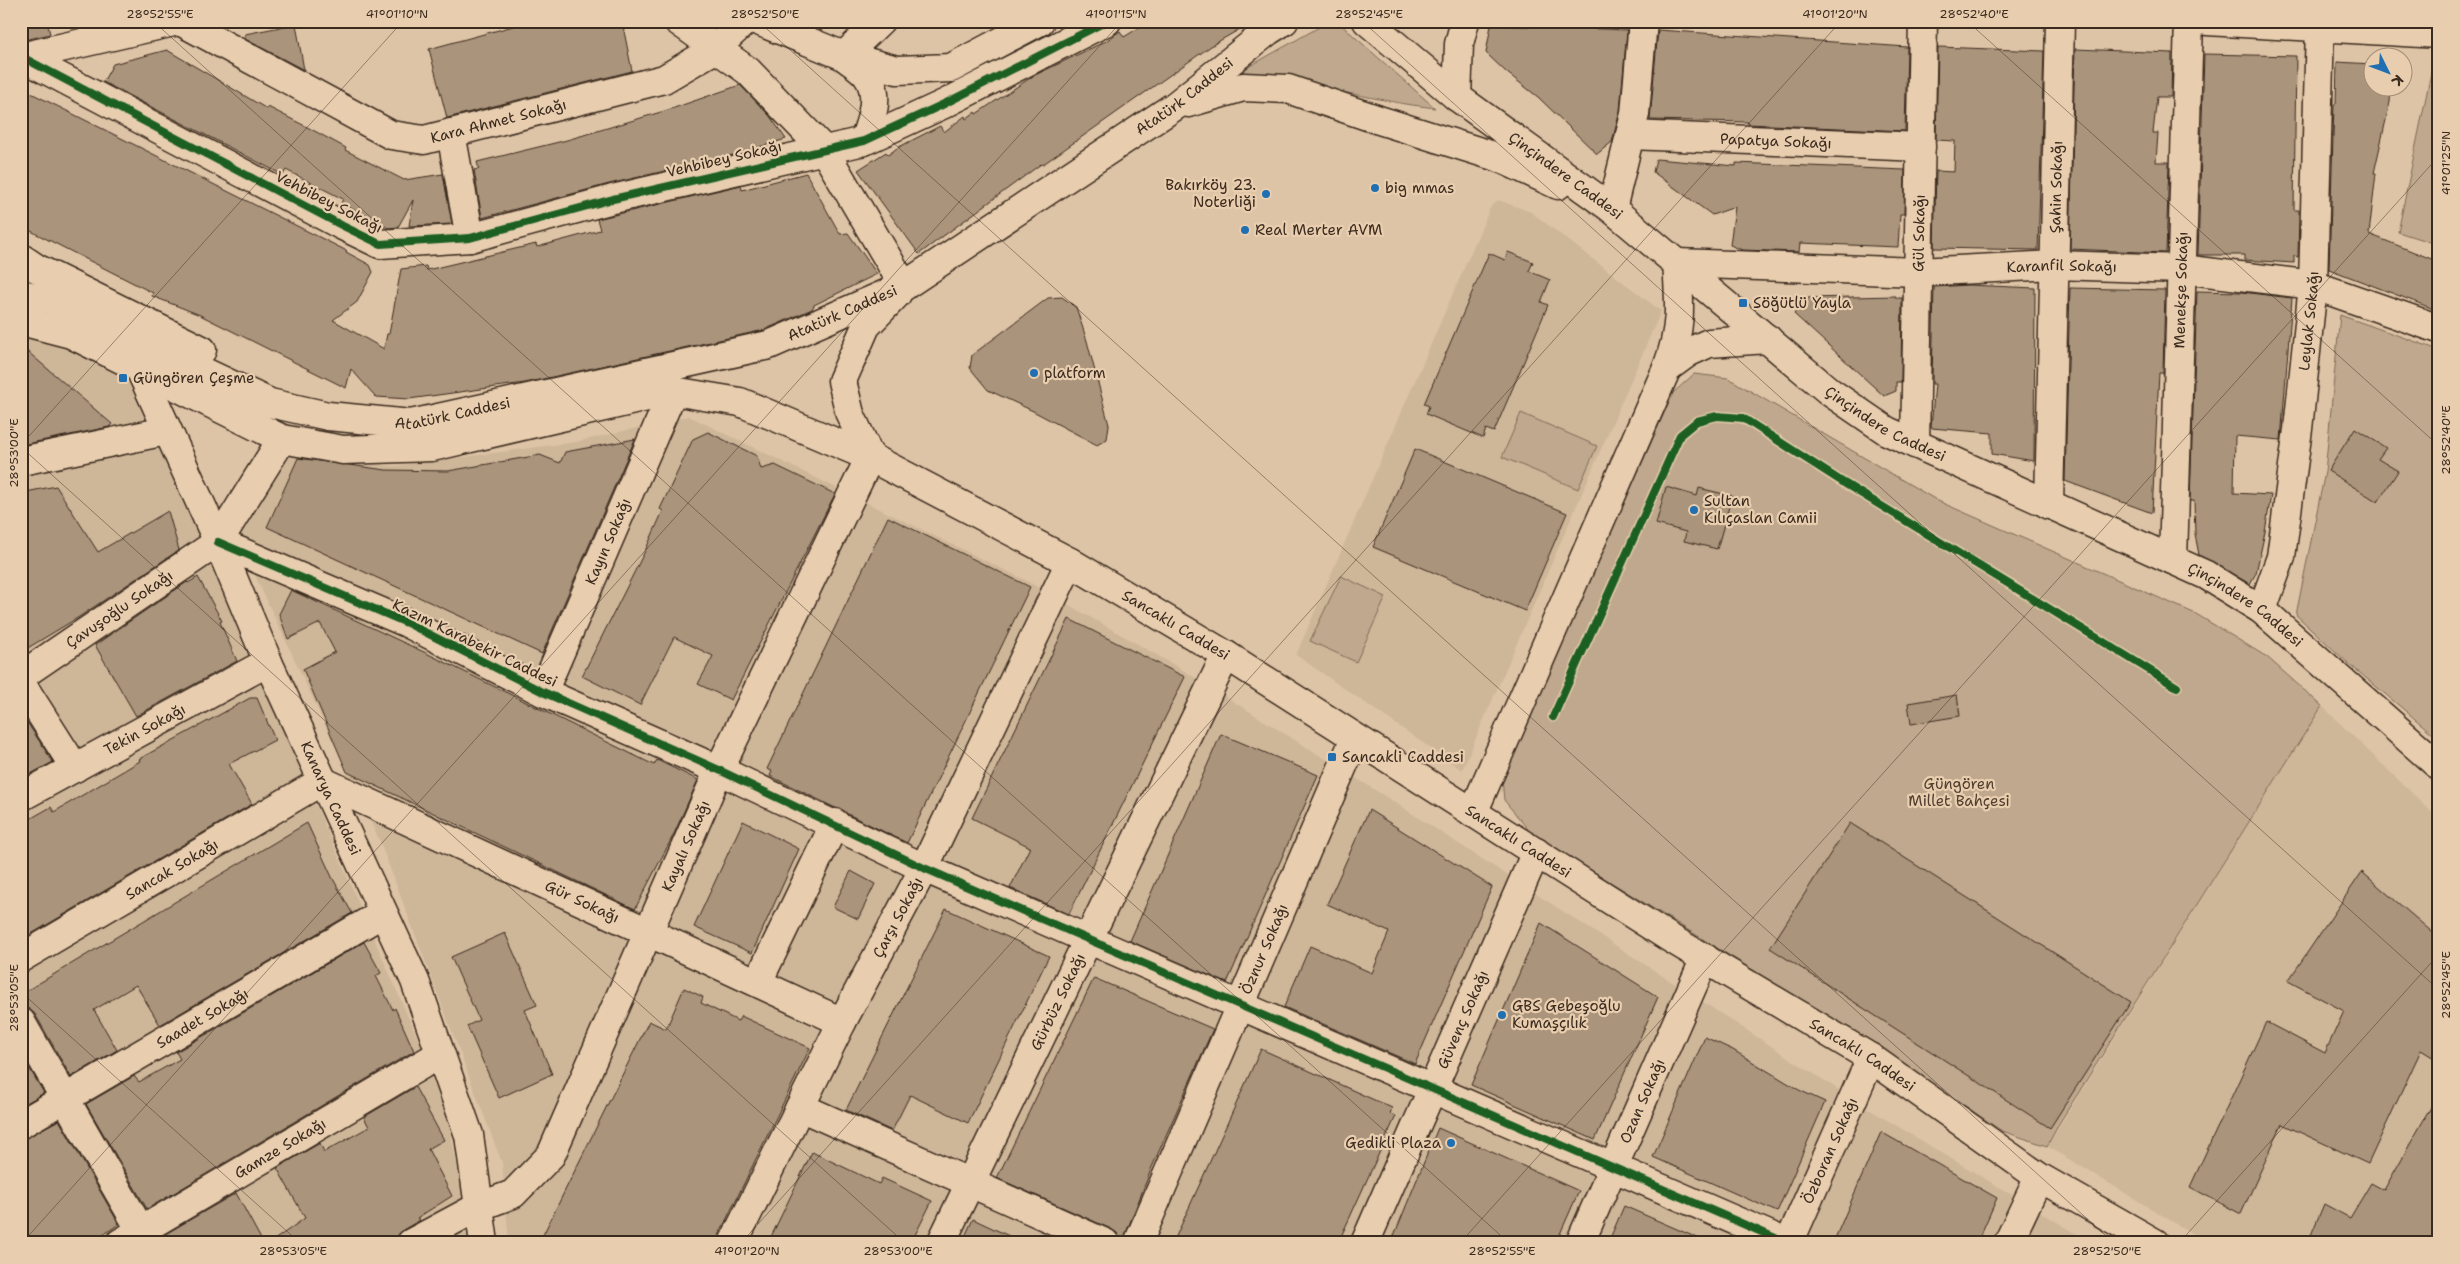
<svg xmlns="http://www.w3.org/2000/svg" width="2460" height="1264" viewBox="0 0 2460 1264" font-family="'Shantell Sans',sans-serif">
<style>
.built{fill:#ceb699}
.green{fill:#bfa88d;stroke:#7d6956}
.building{fill:#aa947c;stroke:#3b2a1e}
.lines{fill:none;stroke-linecap:round;stroke-linejoin:round}
.minor-casing{stroke:#3b2a1e;stroke-width:31}
.major-casing{stroke:#3b2a1e;stroke-width:31}
.minor{stroke:#e8ceaf;stroke-width:28}
.major{stroke:#e8ceaf;stroke-width:28}
.cycleway-casing{stroke:#e8ceaf;stroke-width:11}
.cycleway{stroke:#1b5e20;stroke-width:8}
.ticks{fill:none;stroke:#3b2a1e;stroke-width:1;stroke-opacity:0.45}
.poi-dot{fill:#1f6fb2;stroke:#e8ceaf;stroke-width:2}
.labels{text-anchor:middle;dominant-baseline:central;stroke-width:4.5;stroke-linejoin:round;paint-order:stroke}
.street-label{font-size:15px;fill:#3b2a1e;stroke:#e8ceaf}
.poi-label{font-size:15px;fill:#3b2a1e;stroke:#e8ceaf;text-anchor:start}
.park-label{font-size:15px;fill:#4f3d2f;stroke:#e8ceaf}
.neatline{fill:none;stroke:#3b2a1e;stroke-width:2}
.ticks-label{font-size:12px;text-anchor:middle;fill:#3b2a1e}
</style>
<rect width="100%" height="100%" fill="#dec4a6"/>
<filter id="ink" filterUnits="userSpaceOnUse"><feTurbulence type="fractalNoise" baseFrequency=".02" numOctaves="2"/><feDisplacementMap in="SourceGraphic" scale="10" xChannelSelector="R" yChannelSelector="G"/><feConvolveMatrix kernelMatrix="1 2 1 2 8 2 1 2 1" color-interpolation-filters="sRGB"/></filter>
<g filter="url(#ink)">
<!-- built -->
<g class="built">
<path d="M1498,200l33,12 130,99 -199,459 -166,-115 195,-449z"/>
<path d="M21,339h33l78,44 312,716 28,144h-451z"/>
<path d="M689,416l336,164 158,90 208,130 471,305 230,138h-1583l-7,-80 -122,-321 -144,-307 55,-82 104,13 181,-24z"/>
<path d="M2322,706l117,113v424h-231l-161,-97z"/>
</g>
<!-- green -->
<g class="green">
<path d="M1330,21h7l98,87 -30,-4 -99,-19 -76,-4 20,-15z"/>
<path d="M2433,63h6v182l-41,-13z"/>
<path d="M2340,315l99,35v389l-91,-76 -52,-48 29,-143z"/>
<path d="M1694,374l34,4 210,123 258,113 71,43 55,49 -262,416 -13,24 -45,-15 -113,-77 -358,-221 -27,-33 -2,-22 171,-385z"/>
<path d="M1521,413l76,33 -19,43 -76,-32z"/>
<path d="M1341,576l45,21 -30,65 -46,-21z"/>
</g>
<!-- building -->
<g class="building">
<path d="M21,21h26l3,13 -29,7z"/>
<path d="M516,21h106l10,50 -185,47 -18,-69 88,-24z"/>
<path d="M1150,21h104l-40,23 -172,121 -1,-1 -122,90 -61,-84 28,-18 2,3 9,-7 43,-22 4,6 21,-16 1,3 9,-7 1,2 57,-38 73,-35 14,-10 4,6z"/>
<path d="M296,24l8,46 -59,-31v-5z"/>
<path d="M1491,25l136,5 -7,81 -8,31 -15,12 -59,-57 -32,-25 -20,-19z"/>
<path d="M1658,30l249,17 -2,84 -157,-7v-2l-98,-2z"/>
<path d="M1938,47l106,4 -6,199 -104,-2 2,-77 18,1 1,-31 -19,-1z"/>
<path d="M2075,49l97,4 -1,44h-14l-4,36h5l-2,29h13l-3,91 -96,-4z"/>
<path d="M167,50l100,59 1,-2 41,21 37,20 -1,2 59,30 39,-6 9,50 -43,2 4,-26 -15,27 -10,1 -47,-25 2,-4 -57,-29 -3,5 -180,-93 10,-18z"/>
<path d="M2204,54l92,2 -2,154h5l-1,47 -4,-1v7l-50,-3v-5h-46z"/>
<path d="M2337,62l35,2v24h19l-1,14 -16,71h2l-7,61 70,28v49l-110,-42 5,-165h2z"/>
<path d="M740,85l29,30 17,24 -53,16 -124,29 -127,34 -8,-48 5,-1 -2,-7 90,-22 104,-31z"/>
<path d="M21,88l326,163 -1,1 24,13 3,7 -16,30 -24,18 51,29 3,-15h2l12,-65 25,-3 1,4 109,-26 1,3 63,-17 -3,-11 144,-34 1,5 64,-17 34,61 8,-1 29,41 -63,31 -2,4 -48,21 -239,53 -116,16 -33,-2 -25,-28 -5,19 -146,-73 -48,-19 1,-3 -132,-67z"/>
<path d="M1656,159l80,7v-3l169,7 -1,44h-4l-2,33 -98,-4 -1,9 -57,-2 -12,-5 5,-38 -23,8 -59,-43z"/>
<path d="M1508,252l25,10 -4,9 21,9 -9,22 7,3 -54,127 -8,-3 -3,9 -57,-24 3,-8 -5,-2 65,-151 16,7z"/>
<path d="M1968,285l67,3 -1,173 -42,-7v-21l-61,-5 4,-44h-3l2,-97z"/>
<path d="M2070,288l95,2 -2,83h-4l-7,140 -87,-32z"/>
<path d="M2197,291l44,1 51,6 -11,142 -46,-4 -1,57 37,2 -6,37 -9,41 -6,11 -51,-29 -4,-21 -1,-33h-4z"/>
<path d="M1896,296v2h6l-1,84h-5v9l-12,5 -90,-82 12,-16z"/>
<path d="M1062,297l14,10 11,34 22,84 -2,14 -10,6 -64,-34 -45,-21 -18,-22 2,-13 76,-57z"/>
<path d="M21,346l91,78 -3,3 -88,18z"/>
<path d="M2355,428l31,20 -8,11 20,12 -20,31 -50,-31z"/>
<path d="M708,432l49,24 4,13 14,-4 60,29 -104,206 -33,-16 15,-28 -39,-19 -34,68 -58,-29 63,-125 18,-40 -3,-2 33,-70z"/>
<path d="M635,439l-93,215 -275,-127 31,-69 88,12 62,1 92,-16 20,8 5,-11z"/>
<path d="M1415,449l152,64 -42,98 -152,-64z"/>
<path d="M56,486l42,66 70,-41 11,39 -100,67 -58,35v-159z"/>
<path d="M1666,487l31,9 2,-8 33,8 -15,53 -33,-8 2,-9 -30,-8z"/>
<path d="M888,517l142,70 -123,256 -137,-67 2,-5 -5,-2z"/>
<path d="M198,577l24,44 -2,1 17,39 -101,55 -41,-71 92,-63 1,1z"/>
<path d="M291,590l137,64 226,111 3,-5 41,20 -24,54 -39,75 -288,-137 -44,-103 32,-17 -15,-29 -32,16 -9,-25z"/>
<path d="M1069,619l116,58 -116,237 -59,-26 20,-41 -58,-29z"/>
<path d="M1957,695l3,21 -49,8 -3,-21z"/>
<path d="M250,698h7l18,42 -46,24 23,40 -231,136v-116l30,-17 3,5 86,-51 -1,-2z"/>
<path d="M21,713l32,49 -32,17z"/>
<path d="M1221,734l97,41 -91,208 -97,-42z"/>
<path d="M1369,810l123,77 -77,177 -131,-57 26,-61 62,27 17,-41 -62,-28z"/>
<path d="M743,821l56,28 -47,104 -58,-26z"/>
<path d="M307,823l25,54 20,36 -192,112 -24,-40 -42,25 23,40 -46,27 -36,-63 -6,-5 -8,-3v-12z"/>
<path d="M1850,823l281,179 -81,126 -280,-180z"/>
<path d="M851,871l24,13 -17,35 -25,-12z"/>
<path d="M2362,872l77,66v123l-18,-11 -53,114 -86,-40 -41,90 -51,-27 76,-165 59,31 19,-42 -56,-30z"/>
<path d="M946,909l103,47 -81,167 -58,-28 -18,36 -46,-21z"/>
<path d="M1541,923l117,74 -63,143 -124,-55z"/>
<path d="M505,933l32,72 -12,5 27,64 -53,24 -32,-72 12,-6 -28,-63z"/>
<path d="M364,942l17,31 -5,3 17,34 2,-2 19,43 -267,158 -61,-105 48,-28 5,6 41,-23 -4,-7z"/>
<path d="M1094,978l119,51 -61,138 -30,76 -5,-10 -6,-4 -114,-51z"/>
<path d="M684,988l19,9 -2,6 37,18 3,-5 69,32 -95,195h-176l110,-222 17,8z"/>
<path d="M1705,1037l28,13 66,40 26,12 -48,110 -124,-55z"/>
<path d="M1261,1049l131,59 -2,6 6,2 -46,101 -12,26h-165z"/>
<path d="M21,1054l23,39 -23,13z"/>
<path d="M415,1087l29,53 -16,9 24,47 -35,22 3,2 -17,10 -5,5 -3,8h-125l35,-25 -28,-50 43,-25 4,9 45,-25 -5,-10z"/>
<path d="M2439,1093v150h-113l-15,-8 13,-31 26,14 21,-35 13,7z"/>
<path d="M59,1120l60,104 -28,19h-70v-103z"/>
<path d="M1438,1128l141,63 -23,52h-165z"/>
<path d="M1881,1132l116,66 -20,45h-144z"/>
<path d="M812,1152l67,32 3,-6 50,23 -21,42h-143z"/>
<path d="M236,1193l27,50h-99l-2,-7z"/>
<path d="M1624,1206l85,37h-101z"/>
<path d="M973,1219l51,24h-62z"/>
</g>
<g class="lines">
<!-- minor casing -->
<g class="minor-casing">
<g id="minor">
<path id="s1" d="M180,21l211,114 33,5 240,-61 51,-30 30,-28"/>
<path d="M678,21l70,50 76,79 80,136"/>
<path d="M758,21l86,35 53,14 54,-2 89,-47"/>
<path d="M2207,21l232,13"/>
<path d="M844,56l36,-35"/>
<path d="M21,57l157,-36"/>
<path d="M22,57l321,169 37,18 90,-6 143,-39 251,-58 80,-37 163,-83"/>
<path d="M845,57c6,5 16,11 21,17 16,19 5,47 -2,67"/>
<path d="M451,133l19,105"/>
<path id="s2" d="M1630,135l291,12"/>
<path d="M1612,209l23,-95 8,-93"/>
<path id="s3" d="M1677,263l241,9 136,-7 128,4 131,16 126,44"/>
<path id="s4" d="M139,367l79,175 50,120 147,319 54,154 15,108"/>
<path id="s5" d="M1915,444l8,-423"/>
<path d="M21,461l145,-30"/>
<path id="s6" d="M2049,505l11,-484"/>
<path d="M218,542l189,81 136,69 176,78 205,98 863,375"/>
<path id="s7" d="M2173,560l16,-539"/>
<path id="s8" d="M2262,610l19,-53 17,-128 15,-144 7,-258"/>
<path id="s9" d="M21,676l197,-134 64,-103"/>
<path d="M21,683l54,85"/>
<path id="s10" d="M543,692l130,-301"/>
<path id="s11" d="M21,797l247,-135"/>
<path id="s12" d="M21,958l301,-177 520,241"/>
<path d="M758,982l77,-159"/>
<path d="M21,1022l127,221"/>
<path d="M800,1107l305,136"/>
<path id="s13" d="M21,1124l362,-211"/>
<path id="s14" d="M120,1243l320,-189"/>
<path id="s15" d="M411,1243l67,-36 35,-13 38,-39 168,-385 151,-313"/>
<path id="s16" d="M733,1243l109,-221 82,-154 146,-306"/>
<path id="s17" d="M941,1243l285,-588"/>
<path id="s18" d="M1138,1243l217,-505"/>
<path id="s19" d="M1365,1243l171,-391"/>
<path id="s20" d="M1580,1243l125,-285"/>
<path id="s21" d="M1789,1243l82,-185"/>
<path d="M2008,1243l31,-66"/>
</g>
</g>
<!-- major casing -->
<g class="major-casing">
<g id="major">
<path id="s22" d="M1367,21l90,76 155,112 218,183 57,39 319,144 56,35 177,156"/>
<path d="M1457,97l2,-53 6,-23"/>
<path d="M1188,103l55,-16 45,2 91,31 121,38 58,27"/>
<path d="M21,258l15,10 166,82"/>
<path d="M1677,263c3,42 5,65 -10,105l22,-16 20,-9 59,-4"/>
<path id="s23" d="M21,294l33,7 216,102 58,13 83,8 358,-79 135,-59 271,-180 93,-75 16,-10"/>
<path id="s24" d="M21,321l50,13 211,105 61,11 89,-3 241,-56 67,11 130,55 200,105 156,93 444,283 201,120 168,119 116,66"/>
<path d="M870,457l-20,-43 -8,-33 24,-55 31,-32"/>
<path d="M1473,813l194,-445"/>
</g>
</g>
<!-- minor -->
<use href="#minor" class="minor"/>
<!-- major -->
<use href="#major" class="major"/>
<!-- cycleway casing -->
<g class="cycleway-casing">
<g id="cycleway">
<path d="M22,57l321,169 37,18 90,-6 143,-39 251,-58 80,-37 163,-83"/>
<path d="M218,542l189,81 136,69 176,78 205,98 863,375"/>
<path d="M1553,717l127,-282 17,-14 20,-5 26,2 101,65 333,204"/>
</g>
</g>
<!-- cycleway -->
<use href="#cycleway" class="cycleway"/>
</g>
</g>
<!-- ticks -->
<path class="ticks" d="M153,21l1356,1222M758,21l1356,1222M1362,21l1077,969M1967,21l472,425M21,445l382,-424M21,447l884,796M21,992l279,251M22,1243l1100,-1222M741,1243l1100,-1222M1460,1243l979,-1087M2179,1243l260,-289"/>
<!-- markers -->
<g class="poi-dot">
<circle cx="1375" cy="188" r="5"/>
<circle cx="1266" cy="194" r="5"/>
<circle cx="1245" cy="230" r="5"/>
<rect x="1738" y="298" width="10" height="10" rx="2.5"/>
<circle cx="1034" cy="373" r="5"/>
<rect x="118" y="373" width="10" height="10" rx="2.5"/>
<circle cx="1694" cy="510" r="5"/>
<rect x="1327" y="752" width="10" height="10" rx="2.5"/>
<circle cx="1502" cy="1015" r="5"/>
<circle cx="1451" cy="1143" r="5"/>
</g>
<g class="labels">
<!-- street labels -->
<g class="street-label">
<text stroke="none"><textPath href="#s23" startOffset="1268">Atatürk Caddesi</textPath></text>
<text stroke="none"><textPath href="#s1" startOffset="350">Kara Ahmet Sokağı</textPath></text>
<text stroke="none"><textPath href="#s2" startOffset="146">Papatya Sokağı</textPath></text>
<text transform="translate(724 159) rotate(-13)">Vehbibey Sokağı</text>
<text stroke="none"><textPath href="#s22" startOffset="252">Çinçindere Caddesi</textPath></text>
<text stroke="none"><textPath href="#s6" startOffset="318">Şahin Sokağı</textPath></text>
<text transform="translate(329 202) rotate(27)">Vehbibey Sokağı</text>
<text stroke="none"><textPath href="#s5" startOffset="211">Gül Sokağı</textPath></text>
<text stroke="none"><textPath href="#s3" startOffset="385">Karanfil Sokağı</textPath></text>
<text stroke="none"><textPath href="#s7" startOffset="270">Menekşe Sokağı</textPath></text>
<text stroke="none"><textPath href="#s23" startOffset="862">Atatürk Caddesi</textPath></text>
<text stroke="none"><textPath href="#s8" startOffset="294">Leylak Sokağı</textPath></text>
<text stroke="none"><textPath href="#s23" startOffset="458">Atatürk Caddesi</textPath></text>
<text stroke="none"><textPath href="#s22" startOffset="658">Çinçindere Caddesi</textPath></text>
<text stroke="none"><textPath href="#s10" startOffset="164">Kayın Sokağı</textPath></text>
<text stroke="none"><textPath href="#s22" startOffset="1062">Çinçindere Caddesi</textPath></text>
<text stroke="none"><textPath href="#s9" startOffset="119">Çavuşoğlu Sokağı</textPath></text>
<text stroke="none"><textPath href="#s24" startOffset="1244">Sancaklı Caddesi</textPath></text>
<text transform="translate(475 643) rotate(26)">Kazım Karabekir Caddesi</text>
<text stroke="none"><textPath href="#s11" startOffset="141">Tekin Sokağı</textPath></text>
<text stroke="none"><textPath href="#s4" startOffset="472">Kanarya Caddesi</textPath></text>
<text stroke="none"><textPath href="#s24" startOffset="1649">Sancaklı Caddesi</textPath></text>
<text stroke="none"><textPath href="#s15" startOffset="505">Kayalı Sokağı</textPath></text>
<text stroke="none"><textPath href="#s12" startOffset="175">Sancak Sokağı</textPath></text>
<text stroke="none"><textPath href="#s12" startOffset="636">Gür Sokağı</textPath></text>
<text stroke="none"><textPath href="#s16" startOffset="365">Çarşı Sokağı</textPath></text>
<text stroke="none"><textPath href="#s18" startOffset="320">Öznur Sokağı</textPath></text>
<text stroke="none"><textPath href="#s17" startOffset="268">Gürbüz Sokağı</textPath></text>
<text stroke="none"><textPath href="#s13" startOffset="210">Saadet Sokağı</textPath></text>
<text stroke="none"><textPath href="#s19" startOffset="244">Güvenç Sokağı</textPath></text>
<text stroke="none"><textPath href="#s24" startOffset="2054">Sancaklı Caddesi</textPath></text>
<text stroke="none"><textPath href="#s20" startOffset="155">Ozan Sokağı</textPath></text>
<text stroke="none"><textPath href="#s14" startOffset="186">Gamze Sokağı</textPath></text>
<text stroke="none"><textPath href="#s21" startOffset="101">Özboran Sokağı</textPath></text>
</g>
<!-- poi labels -->
<g class="poi-label">
<text x="1256" y="185" text-anchor="end">Bakırköy 23.<tspan x="1256" dy="17">Noterliği</tspan></text>
<text x="1385" y="188">big mmas</text>
<text x="1255" y="230">Real Merter AVM</text>
<text x="1753" y="303">Söğütlü Yayla</text>
<text x="1044" y="373">platform</text>
<text x="133" y="378">Güngören Çeşme</text>
<text x="1704" y="501">Sultan<tspan x="1704" dy="17">Kılıçaslan Camii</tspan></text>
<text x="1342" y="757">Sancakli Caddesi</text>
<text x="1512" y="1006">GBS Gebeşoğlu<tspan x="1512" dy="17">Kumaşçılık</tspan></text>
<text x="1441" y="1143" text-anchor="end">Gedikli Plaza</text>
</g>
<!-- park labels -->
<g class="park-label">
<text x="1959" y="784">Güngören<tspan x="1959" dy="17">Millet Bahçesi</tspan></text>
</g>
</g>
<!-- margin -->
<rect width="2460" height="1264" fill="none" stroke="#e8ceaf" stroke-width="55"/>
<!-- north arrow -->
<g transform="translate(2388 72) rotate(132)"><circle r="24" fill="#e8ceaf" stroke="#a38c75"/>
<path d="M0-4L9 19L0 12L-9 19Z" fill="#1f6fb2"/>
<text y="-8" font-size="14" font-weight="bold" text-anchor="middle" fill="#3b2a1e">K</text>
</g>
<rect x="28" y="28" width="2404" height="1208" class="neatline"/>
<g class="ticks-label">
<text x="160" y="18">28°52'55"E</text>
<text x="397" y="18">41°01'10"N</text>
<text x="765" y="18">28°52'50"E</text>
<text x="1116" y="18">41°01'15"N</text>
<text x="1369" y="18">28°52'45"E</text>
<text x="1835" y="18">41°01'20"N</text>
<text x="1974" y="18">28°52'40"E</text>
<text transform="translate(2446 163) rotate(-90)" y="4">41°01'25"N</text>
<text transform="translate(2446 440) rotate(-90)" y="4">28°52'40"E</text>
<text transform="translate(14 453) rotate(-90)" y="4">28°53'00"E</text>
<text transform="translate(2446 985) rotate(-90)" y="4">28°52'45"E</text>
<text transform="translate(14 998) rotate(-90)" y="4">28°53'05"E</text>
<text x="293" y="1255">28°53'05"E</text>
<text x="747" y="1255">41°01'20"N</text>
<text x="898" y="1255">28°53'00"E</text>
<text x="1502" y="1255">28°52'55"E</text>
<text x="2107" y="1255">28°52'50"E</text>
</g>
</svg>
